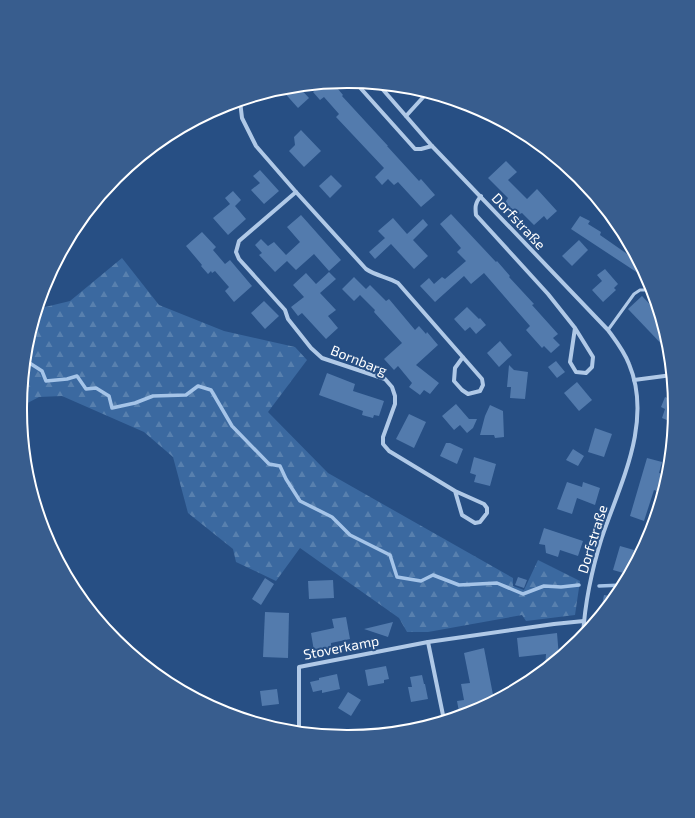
<svg xmlns="http://www.w3.org/2000/svg" width="695" height="818" viewBox="0 0 695 818" font-family="'Exo 2',sans-serif">
<style>
.forest{fill:url(#forest-firs)}
.lines{fill:none;stroke-linecap:round;stroke-linejoin:round}
.stream{stroke:#a5c4e8;stroke-width:3.5}
.building{fill:#537bad}
.lane{stroke:#b0c9e7;stroke-width:3}
.street{stroke:#b0c9e7;stroke-width:4}
.labels{text-anchor:middle;dominant-baseline:central;stroke-width:4;stroke-linejoin:round;paint-order:stroke}
.street-label{font-size:14px;fill:#fff;stroke:#274f84}
.rim{fill:none;stroke:#fff;stroke-width:2}
</style>
<defs>
<pattern id="forest-firs" width="22" height="20" patternUnits="userSpaceOnUse"><rect width="22" height="20" fill="#3b69a0"/><path d="M5 1l3.5 6h-7zM16 11l3.5 6h-7z" fill="#5880ae"/></pattern>
</defs>
<rect width="100%" height="100%" fill="#274f84"/>
<!-- forest -->
<path class="forest" d="M122,258l37,47 65,26 71,16 12,13 -39,52 60,61 185,105v8l11,4 14,-30 42,21 -5,34 -49,6 -4,-6 -94,17h-21l-8,-14 -99,-70 -24,33 -40,-19 -3,-13 -45,-36 -15,-56 -29,-25 -82,-36 -23,1 -19,10 6,-62 11,-36 33,-8z"/>
<g class="lines">
<!-- stream -->
<g class="stream">
<path d="M24,365l4,-3 14,9 4,10 21,-2 10,-3 9,13 10,-1 13,8 3,12 23,-5 18,-7 33,-1 12,-9 13,4 21,36 37,38 11,2 6,13 14,22 32,16 18,18 40,20 7,22 24,4 12,-6 26,10 38,-2 26,11 21,-8 17,1 18,-2"/>
<path d="M599,586l24,-1"/>
</g>
</g>
<!-- building -->
<g class="building">
<path d="M333,83l10,12 -1,1 46,50h-1l32,35 2,-2 14,16 -14,12 -23,-25 -4,3 -6,-6 -6,6 -7,-8 9,-9 -48,-51 3,-3 -15,-17 -4,3 -7,-8 10,-8z"/>
<path d="M298,86l11,12 -11,10 -17,-19z"/>
<path d="M301,130l20,21 -17,16 -15,-16 6,-6 -1,-8z"/>
<path d="M506,161l11,11 -9,8 19,19 10,-10 20,22 -10,9 -3,-4 -10,9 -12,-12 -9,4 -10,-11 5,-8 -20,-20z"/>
<path d="M260,170l19,21 -15,13 -13,-14 9,-7 -7,-7z"/>
<path d="M331,175l11,11 -12,12 -11,-12z"/>
<path d="M233,191l8,9 -6,6 11,13 -18,16 -15,-17 17,-14 -5,-6z"/>
<path d="M451,214l45,48 1,-1 13,15 -1,1 25,27 -2,1 26,29 -5,4 7,7 -9,8 -7,-7 -2,2 -16,-18 4,-4 -46,-53 -13,11 -7,-8 -29,26 -15,-16 9,-8 5,6 8,-7 3,2 21,-18 -9,-9 4,-4 -21,-24z"/>
<path d="M301,215l40,45 -12,11 -15,-17 -18,16 -9,-9 -12,11 -16,-17 3,-2 -7,-8 6,-6 7,7 6,-4 12,13 14,-13 -13,-15z"/>
<path d="M580,216l10,5 -2,3 13,8 -1,3 33,23 2,-3 12,24 -76,-50z"/>
<path d="M393,218l14,16 16,-15 5,6 -15,15 15,16 -14,13 -23,-25 -16,15 -6,-7 16,-14 -7,-7z"/>
<path d="M202,232l14,15 -3,3 12,14 5,-4 22,26 -18,16 -9,-11 4,-4 -14,-16 -3,2 -1,-2 -3,3 -7,-8 1,-1 -16,-19z"/>
<path d="M579,240l9,10 -16,16 -10,-10z"/>
<path d="M605,269l13,15 -4,4 2,2 -13,12 -11,-12 10,-9 -5,-6z"/>
<path d="M329,272l7,7 -16,14 16,17 -8,6 10,12 -12,11 -24,-26 -4,3 -7,-9 13,-10 -11,-12 13,-12 10,11z"/>
<path d="M354,277l12,12 4,-4 16,16 3,-2 26,31 4,-4 7,8 1,-2 11,13 -22,20 23,18 -9,11 -6,-4 -4,5 -11,-8 3,-4 -14,-17 -4,4 -10,-11 18,-16 -28,-31 1,-2 -15,-15 -6,6 -12,-12z"/>
<path d="M642,296l18,19 9,30 1,8 -42,-44z"/>
<path d="M264,301l15,15 -14,13 -14,-16z"/>
<path d="M467,307l12,12 1,-1 6,7 -10,9 -6,-7 -5,4 -11,-12z"/>
<path d="M500,341l12,14 -13,12 -12,-14z"/>
<path d="M556,361l9,11 -8,6 -9,-11z"/>
<path d="M509,365l5,5 14,2 -3,27 -15,-1 1,-11h-4z"/>
<path d="M327,373l28,11 -2,7 31,10 -5,15 -5,-1 -1,3 -11,-3 1,-4 -44,-16z"/>
<path d="M577,382l15,18 -13,11 -15,-18z"/>
<path d="M665,397l9,4 1,8 -1,14 -12,-5 3,-9 -4,-2z"/>
<path d="M456,404l13,15h8l-4,9 -6,5 -7,-8 -6,5 -12,-14z"/>
<path d="M490,405l13,6 1,26 -9,1 -1,-3h-14l5,-19z"/>
<path d="M409,414l17,8 -12,26 -18,-9z"/>
<path d="M595,428l17,6 -8,23 -16,-5z"/>
<path d="M446,443h4l13,6 -6,15 -17,-8z"/>
<path d="M573,449l11,7 -6,10 -12,-6z"/>
<path d="M474,457l22,7 -6,22 -16,-4 2,-7 -6,-2z"/>
<path d="M647,458l15,4 -3,11 9,3 -5,17 -9,-3 -10,31 -14,-5z"/>
<path d="M567,482l15,5 1,-5 17,6 -5,17 -18,-7 -5,16 -15,-5z"/>
<path d="M544,528l39,13 -5,15 -18,-6 -2,7 -12,-4 -1,-8 -6,-1z"/>
<path d="M620,546l14,4 -7,24 -14,-4z"/>
<path d="M518,577l9,3 -3,8 -9,-3z"/>
<path d="M265,578l9,6 -13,21 -9,-6z"/>
<path d="M333,580l1,18 -25,1 -1,-18z"/>
<path d="M604,595l11,2 -15,18z"/>
<path d="M265,612l24,1 -1,45 -25,-1z"/>
<path d="M346,617l4,22 -19,4v4l-17,4 -3,-18 23,-5 -2,-9z"/>
<path d="M393,622l-5,15 -24,-8z"/>
<path d="M557,633l2,24 -14,11 1,-14 -27,3 -2,-19z"/>
<path d="M484,648l10,52 -25,6 1,4 -11,2 -2,-11 7,-1 -3,-16 9,-1 -6,-30z"/>
<path d="M386,666l3,13 -5,1v3l-16,3 -3,-16z"/>
<path d="M337,674l3,15 -18,4v-3l-9,2 -3,-10 9,-2v-2z"/>
<path d="M422,675l2,9h1l3,15 -17,3 -3,-15h4l-2,-10z"/>
<path d="M277,689l2,15 -17,2 -2,-15z"/>
<path d="M348,692l13,8 -10,16 -13,-8z"/>
</g>
<g class="lines">
<!-- lane -->
<path class="lane" d="M608,330l26,-36 6,-4h7l8,9"/>
<!-- street -->
<g class="street">
<path d="M355,82l60,67h6l11,-3"/>
<path d="M378,84l54,62 176,184c8,11 16,21 21,34 24,57 -8,118 -27,173 -10,32 -17,65 -19,98"/>
<path d="M240,101l2,17 14,28 40,46 70,77c10,7 22,8 32,14l84,96 1,6 -3,6 -12,3 -6,-4 -8,-9 1,-13 8,-11"/>
<path d="M406,116l21,-23"/>
<path d="M296,192l-57,49 -3,11 3,7 46,51 3,9 23,29 11,10 63,21 7,8 3,9v8l-12,33v7l6,7 66,40 29,13 3,4v5l-7,9 -5,1 -13,-8 -7,-24"/>
<path d="M481,196c-6,7 -6,11 -5,19l72,79 27,34 18,29 -1,10 -6,6 -10,-1 -6,-10 5,-34"/>
<path d="M634,380l38,-5"/>
<path d="M428,642l16,78"/>
<path d="M299,732v-65l129,-25 126,-18 30,-3"/>
</g>
</g>
<g class="labels">
<!-- street labels -->
<g class="street-label">
<text transform="translate(519 221) rotate(47)">Dorfstraße</text>
<text transform="translate(359 360) rotate(22)">Bornbarg</text>
<text transform="translate(592 539) rotate(-73)">Dorfstraße</text>
<text transform="translate(341 647) rotate(-11)">Stoverkamp</text>
</g>
</g>
<!-- crop -->
<path d="M0 0H695V818H0ZM347 88H348A320 320 0 0 1 668 408V410A320 320 0 0 1 348 730H347A320 320 0 0 1 27 410V408A320 320 0 0 1 347 88Z" fill="#385d8e" fill-rule="evenodd"/>
<path class="rim" d="M347 88H348A320 320 0 0 1 668 408V410A320 320 0 0 1 348 730H347A320 320 0 0 1 27 410V408A320 320 0 0 1 347 88Z"/>
</svg>
